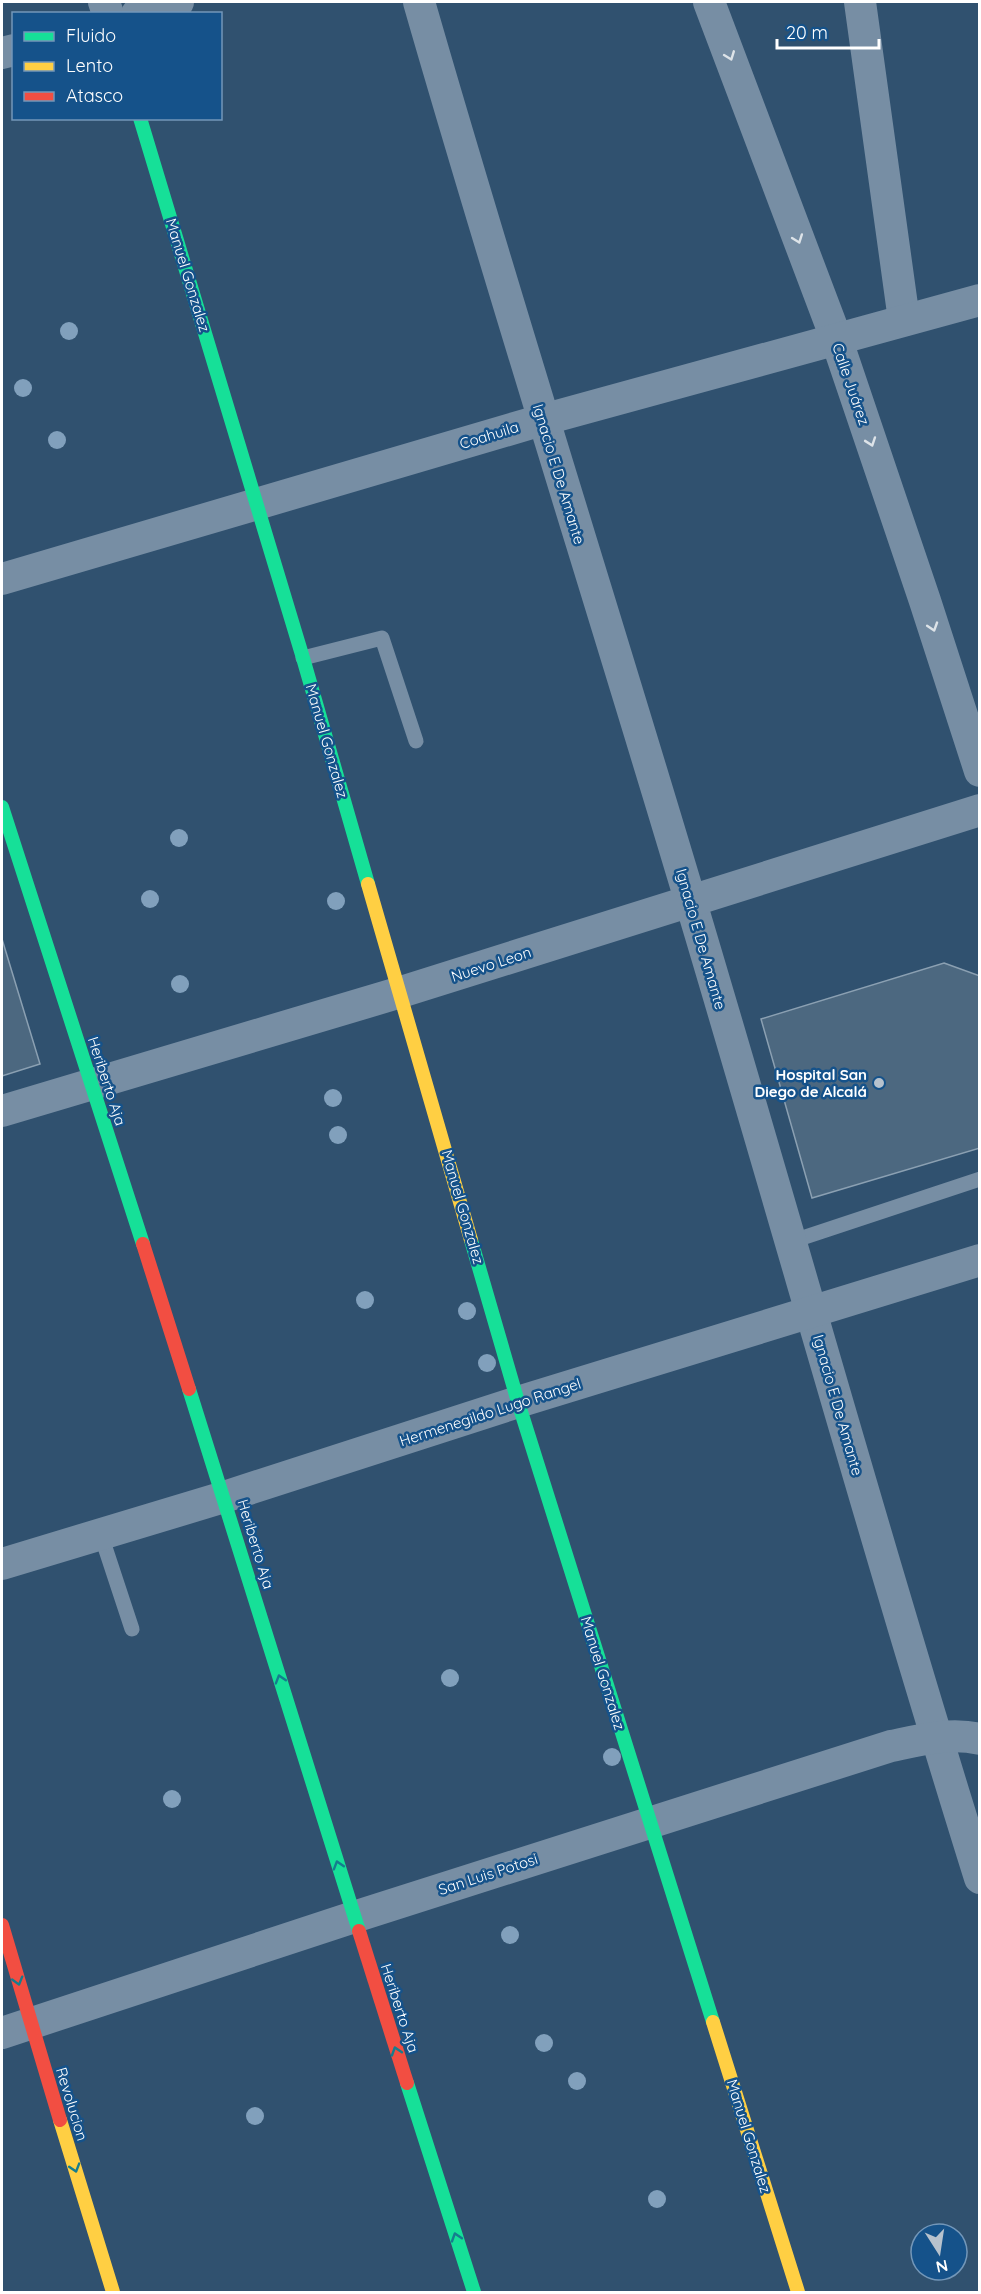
<svg xmlns="http://www.w3.org/2000/svg" width="981" height="2294" viewBox="0 0 981 2294" font-family="Quicksand,sans-serif">
<style>
.building{fill:#4c6880;stroke:#8ba0b2;stroke-width:1.5}
.lines{fill:none;stroke-linecap:round;stroke-linejoin:round}
.lane{stroke:#778ea4;stroke-width:15}
.street{stroke:#778ea4;stroke-width:32}
.fast{stroke:#16e098;stroke-width:14}
.slow{stroke:#ffcf43;stroke-width:14}
.jam{stroke:#f24e42;stroke-width:14}
.tree{fill:#81a0bc}
.oneway{stroke:#dde3e8}
.oneway2{stroke:#157d8e}
.poi-dot{fill:#b7c2cd;stroke:#15528a;stroke-width:2}
.labels{text-anchor:middle;dominant-baseline:central;stroke-width:5;stroke-linejoin:round;paint-order:stroke}
.street-label{font-size:15px;fill:#fff;stroke:#15528a}
.poi-label{font-size:15px;font-weight:bold;fill:#fff;stroke:#15528a;text-anchor:end}
</style>
<rect width="100%" height="100%" fill="#30516f"/>
<!-- building -->
<g class="building">
<path d="M2,939l38,125 -38,12z"/>
<path d="M944,963l36,13v172l-168,50 -51,-179z"/>
</g>
<g class="lines">
<!-- lane -->
<g class="lane">
<path d="M303,658l79,-20 34,103"/>
<path d="M790,1242l190,-63"/>
<path d="M101,1535l31,94"/>
</g>
<!-- street -->
<g class="street">
<path d="M104,2l4,12"/>
<path d="M419,2c86,299 181,596 270,894 98,327 189,656 291,982"/>
<path d="M709,2l127,336 89,263 55,170"/>
<path d="M860,2l44,318"/>
<path d="M137,14l41,-12"/>
<path d="M2,53l12,-3"/>
<path d="M2,579l540,-159 438,-120"/>
<path d="M2,1111l399,-119 579,-182"/>
<path d="M2,1564l222,-67 294,-95 462,-142"/>
<path d="M2,2033l352,-116 537,-171c29,-6 59,-14 89,-7"/>
</g>
<!-- fast -->
<g class="fast">
<path d="M140,118l163,540 65,226"/>
<path d="M2,807l141,437"/>
<path d="M471,1240l47,162 195,620"/>
<path d="M189,1389l170,542"/>
<path d="M407,2083l67,209"/>
</g>
<!-- slow -->
<g class="slow">
<path d="M368,884l103,356"/>
<path d="M713,2022l85,270"/>
<path d="M60,2120l53,172"/>
</g>
<!-- jam -->
<g class="jam">
<path d="M143,1244l46,145"/>
<path d="M2,1925l58,195"/>
<path d="M359,1931l48,152"/>
</g>
</g>
<!-- trees -->
<g class="tree">
<circle cx="69" cy="331" r="9"/>
<circle cx="23" cy="388" r="9"/>
<circle cx="57" cy="440" r="9"/>
<circle cx="179" cy="838" r="9"/>
<circle cx="150" cy="899" r="9"/>
<circle cx="336" cy="901" r="9"/>
<circle cx="180" cy="984" r="9"/>
<circle cx="333" cy="1098" r="9"/>
<circle cx="338" cy="1135" r="9"/>
<circle cx="365" cy="1300" r="9"/>
<circle cx="467" cy="1311" r="9"/>
<circle cx="487" cy="1363" r="9"/>
<circle cx="450" cy="1678" r="9"/>
<circle cx="612" cy="1757" r="9"/>
<circle cx="172" cy="1799" r="9"/>
<circle cx="510" cy="1935" r="9"/>
<circle cx="544" cy="2043" r="9"/>
<circle cx="577" cy="2081" r="9"/>
<circle cx="255" cy="2116" r="9"/>
<circle cx="657" cy="2199" r="9"/>
</g>
<!-- one-way arrows -->
<defs><path id="oneway-chevron" d="M-2-3.5L2.5 0L-2 3.5" fill="none" stroke-width="1.6" stroke-linecap="round" stroke-linejoin="round" transform="scale(1.5)"/></defs>
<g class="oneway">
<use href="#oneway-chevron" transform="translate(730 56) rotate(69)"/>
<use href="#oneway-chevron" transform="translate(798 239) rotate(70)"/>
<use href="#oneway-chevron" transform="translate(871 442) rotate(71)"/>
<use href="#oneway-chevron" transform="translate(933 627) rotate(72)"/>
</g>
<g class="oneway2">
<use href="#oneway-chevron" transform="translate(280 1679) rotate(-107)"/>
<use href="#oneway-chevron" transform="translate(338 1865) rotate(-107)"/>
<use href="#oneway-chevron" transform="translate(18 1981) rotate(74)"/>
<use href="#oneway-chevron" transform="translate(396 2051) rotate(-108)"/>
<use href="#oneway-chevron" transform="translate(75 2168) rotate(73)"/>
<use href="#oneway-chevron" transform="translate(456 2237) rotate(-108)"/>
</g>
<!-- markers -->
<circle class="poi-dot" cx="879" cy="1083" r="6"/>
<g class="labels">
<!-- street labels -->
<g class="street-label">
<text transform="translate(188 275) rotate(73)">Manuel Gonzalez</text>
<text transform="translate(851 384) rotate(71)">Calle Juárez</text>
<text transform="translate(489 435) rotate(-17)">Coahuila</text>
<text transform="translate(559 474) rotate(73)">Ignacio E De Amante</text>
<text transform="translate(327 741) rotate(74)">Manuel Gonzalez</text>
<text transform="translate(701 939) rotate(74)">Ignacio E De Amante</text>
<text transform="translate(491 964) rotate(-18)">Nuevo Leon</text>
<text transform="translate(107 1081) rotate(72)">Heriberto Aja</text>
<text transform="translate(463 1207) rotate(74)">Manuel Gonzalez</text>
<text transform="translate(838 1405) rotate(74)">Ignacio E De Amante</text>
<text transform="translate(490 1412) rotate(-18)">Hermenegildo Lugo Rangel</text>
<text transform="translate(256 1544) rotate(73)">Heriberto Aja</text>
<text transform="translate(603 1673) rotate(73)">Manuel Gonzalez</text>
<text transform="translate(488 1874) rotate(-18)">San Luis Potosi</text>
<text transform="translate(400 2008) rotate(72)">Heriberto Aja</text>
<text transform="translate(72 2104) rotate(73)">Revolucion</text>
<text transform="translate(749 2136) rotate(73)">Manuel Gonzalez</text>
</g>
<!-- poi labels -->
<g class="poi-label">
<text x="867" y="1074">Hospital San<tspan x="867" dy="17">Diego de Alcalá</tspan></text>
</g>
</g>
<!-- border -->
<rect width="981" height="2294" fill="none" stroke="#ffffff" stroke-width="6"/>
<!-- legend -->
<rect x="12" y="12" width="210" height="108" fill="#15528a" stroke="#7397b9" stroke-width="1.5"/>
<rect x="24" y="32" width="30" height="9" fill="#16e098" stroke="#7397b9" stroke-width="1.5"/>
<text x="66" y="42" font-size="18" fill="#ffffff">Fluido</text>
<rect x="24" y="62" width="30" height="9" fill="#ffcf43" stroke="#7397b9" stroke-width="1.5"/>
<text x="66" y="72" font-size="18" fill="#ffffff">Lento</text>
<rect x="24" y="92" width="30" height="9" fill="#f24e42" stroke="#7397b9" stroke-width="1.5"/>
<text x="66" y="102" font-size="18" fill="#ffffff">Atasco</text>
<!-- north arrow -->
<g transform="translate(939 2252) rotate(168)"><circle r="28" fill="#15528a" stroke="#7397b9" stroke-width="1.5"/>
<path d="M0-4.5L10 22L0 15L-10 22Z" fill="#b7c2cd"/>
<text y="-9" font-size="16" font-weight="bold" text-anchor="middle" fill="#ffffff">N</text>
</g>
<!-- scale -->
<path d="M777 39v9h102v-9" fill="none" stroke="#ffffff" stroke-width="3"/>
<text x="786" y="39" font-size="18" fill="#ffffff" stroke="#15528a" stroke-width="4.5" paint-order="stroke">20 m</text>
</svg>
